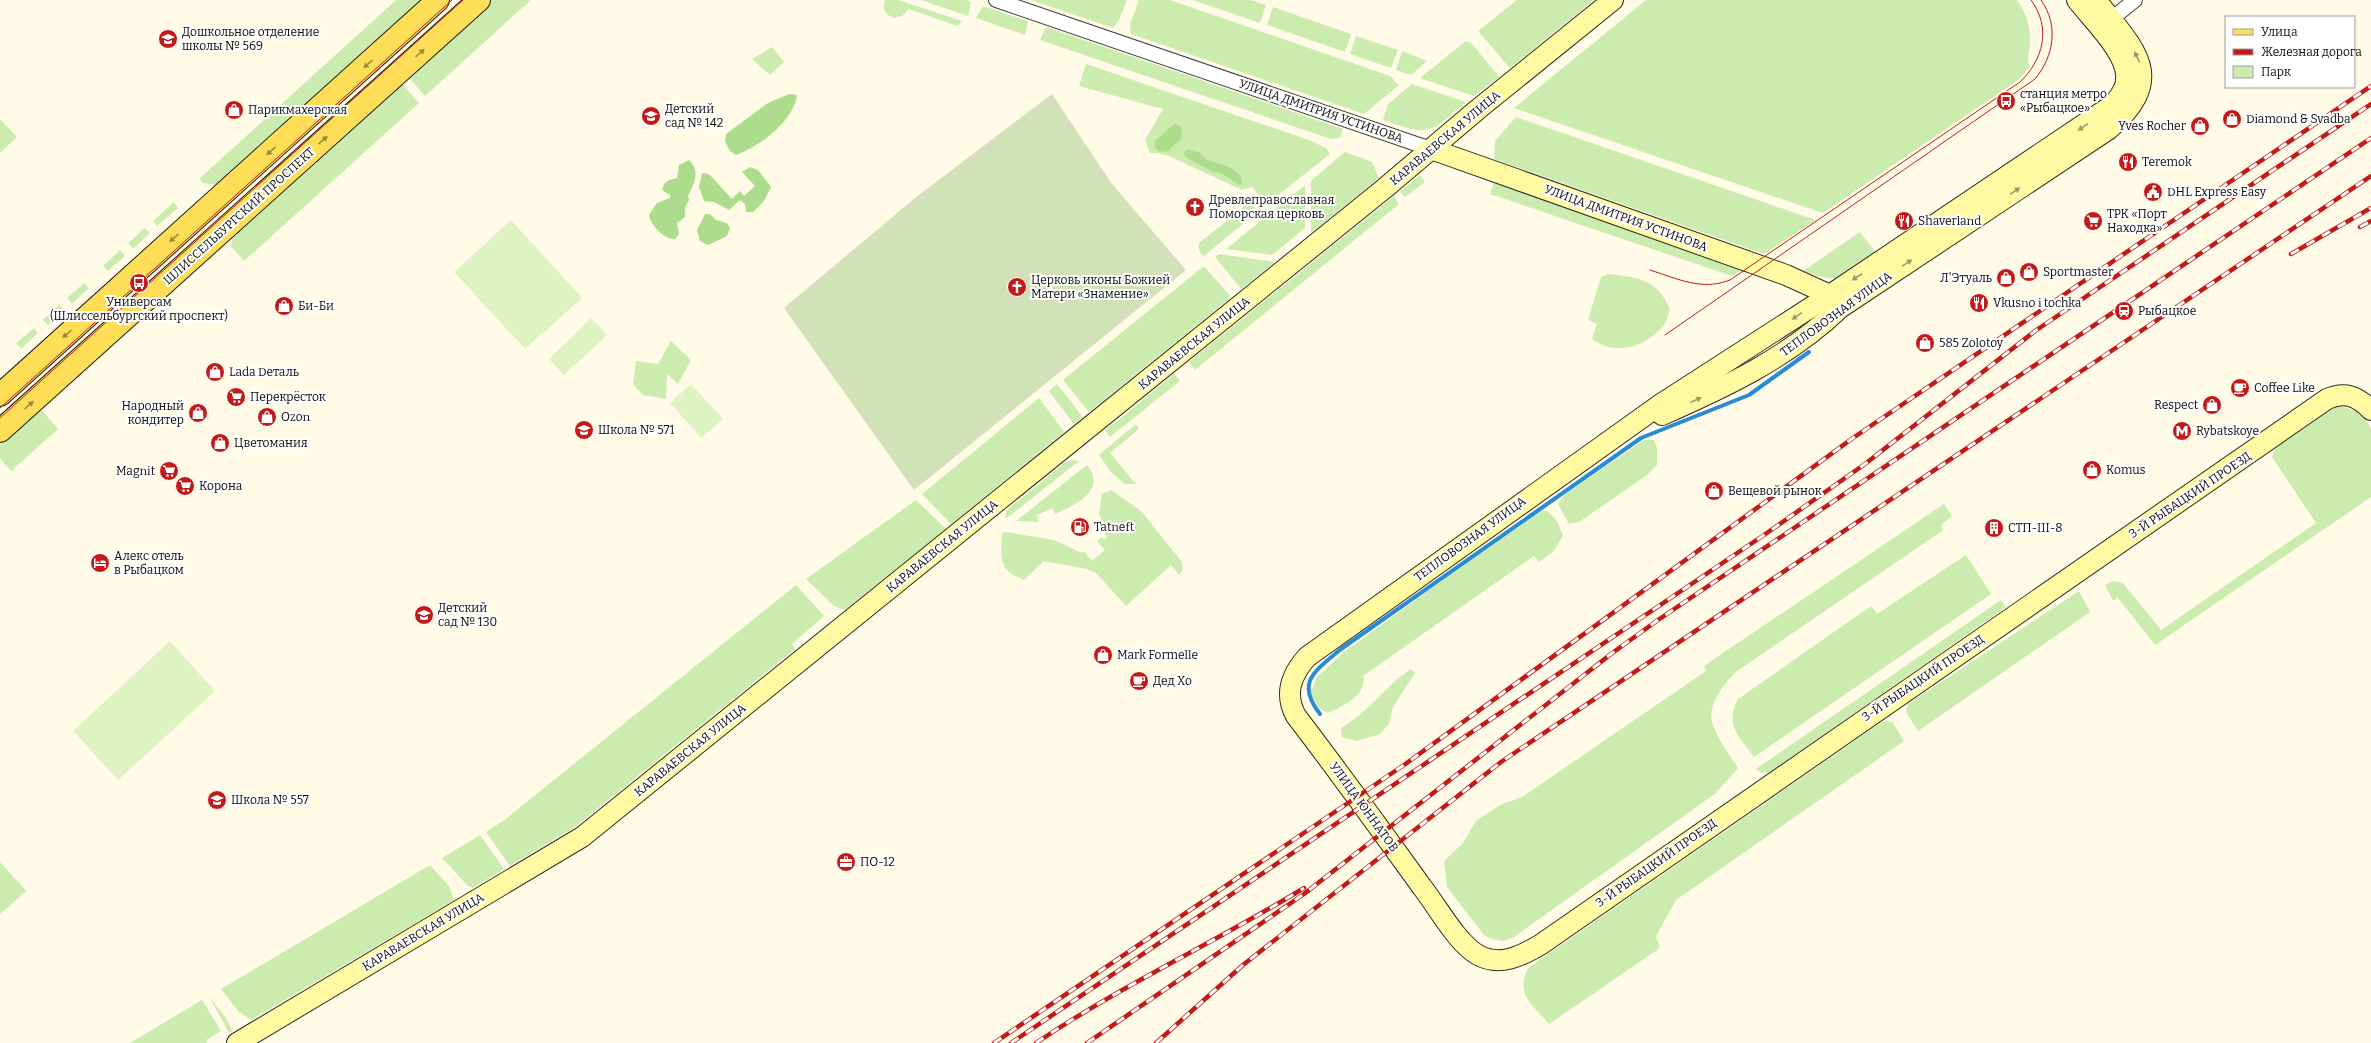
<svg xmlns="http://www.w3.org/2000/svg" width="2371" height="1043" viewBox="0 0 2371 1043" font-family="Bitter,serif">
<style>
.green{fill:#cbecae}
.forest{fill:#addd8c}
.cemetery{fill:#d2e1b8}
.pitch{fill:#dff2c1}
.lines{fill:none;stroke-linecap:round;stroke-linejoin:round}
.stream{stroke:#298ad7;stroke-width:4}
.street-casing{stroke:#3d3d3d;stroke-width:16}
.secondary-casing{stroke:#2c2c2c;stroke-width:22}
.primary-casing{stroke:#1b1b1b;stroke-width:24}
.street{stroke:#fff;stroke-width:14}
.secondary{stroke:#fff9a2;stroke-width:20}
.primary{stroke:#ffde57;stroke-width:22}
.tram{stroke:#c31919;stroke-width:1}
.rail-casing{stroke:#c31919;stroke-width:4.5}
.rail{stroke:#fff;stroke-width:3;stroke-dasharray:9;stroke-linecap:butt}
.oneway{fill:#9d8938}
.oneway2{fill:#9d9965}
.labels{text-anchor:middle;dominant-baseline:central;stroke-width:4;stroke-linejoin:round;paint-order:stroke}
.poi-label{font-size:12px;fill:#0a0a0a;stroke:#fff;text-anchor:start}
.street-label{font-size:12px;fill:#0a0a0a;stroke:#fff}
</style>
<rect width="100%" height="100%" fill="#fffbe7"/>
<!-- green -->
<g class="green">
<path d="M396,0h27l-206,185 -14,-2 -4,-4z"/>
<path d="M491,0h40l-106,96 -15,-17 -1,-6z"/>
<path d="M885,0h13l64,21 -5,5 -48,-17 -7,7 -8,2c-9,-3 -12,-10 -9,-18z"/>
<path d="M921,0h45l5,2 -3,14z"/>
<path d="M1031,0h96l-8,20 -6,8z"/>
<path d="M1139,0h31l220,76 9,9 -35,29 -233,-80 -1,-10z"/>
<path d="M1193,0h58l15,5 -6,18z"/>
<path d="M1517,0h77l-84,68 -32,-37z"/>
<path d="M1646,0h371c10,14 14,28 13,45 -1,8 -4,14 0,22l-12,13 -195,133 -309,-105z"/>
<path d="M983,6l45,15 -3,14 -49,-17z"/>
<path d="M1273,7l78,27 -6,18 -78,-27z"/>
<path d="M1046,27l297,102 -3,9 -9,1 -291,-99z"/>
<path d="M1356,36l42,14 -7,18 -41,-14z"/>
<path d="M1466,41l6,3 27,33 -25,19 -54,-18z"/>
<path d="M772,47l12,15 -14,13 -18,-16z"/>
<path d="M1402,51l25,10 -16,14 -15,-5z"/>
<path d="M1086,64l223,76 17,8 4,6 -63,50 -15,-17 -10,3 -73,-34 -12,-3h-7l-5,-13 18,-31 -84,-23z"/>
<path d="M402,84l17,19 -175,158 -13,-15 2,-12z"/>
<path d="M1412,84l54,18c-38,32 -35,35 -83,18l5,-16z"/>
<path d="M1516,117l300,103 -52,34 -270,-95 1,-18z"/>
<path d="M0,119l17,18 -17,16z"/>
<path d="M1345,152l27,10 7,16 -68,55v-52z"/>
<path d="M1420,175l5,7 -20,15 -5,-5z"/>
<path d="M1494,183l247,87 -9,6 -242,-82z"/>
<path d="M1305,185v43l-33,27 -46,-6z"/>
<path d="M1394,196l5,8 -204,166 -6,-8z"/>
<path d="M1250,198l4,3 2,12 -52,43c-5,-4 -6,-7 -5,-13l43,-34 4,-10z"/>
<path d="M174,202l4,6 -21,18 -4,-5z"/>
<path d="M145,228l5,5 -17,16 -5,-6z"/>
<path d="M1860,232l17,22c-34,24 -32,32 -74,17z"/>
<path d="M120,250l5,6 -17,15 -5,-5z"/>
<path d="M1219,254l56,8 -34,27 -26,-32z"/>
<path d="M1204,266l27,31 -142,115 -26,-32z"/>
<path d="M1608,274c30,3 49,5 62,35 -2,5 -3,13 -7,17 -18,22 -48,30 -71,13l5,-15 -9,-4 13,-43z"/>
<path d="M84,283l5,5 -17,16 -5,-6z"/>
<path d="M59,305l5,5 -16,15 -5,-5z"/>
<path d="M34,328l4,5 -17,16 -5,-6z"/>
<path d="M671,341l20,19 -13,24 -11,-10 -1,25 -23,-4 -10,-11 3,-23 22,3z"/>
<path d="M1174,374l6,7 -70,56 -5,-7 9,-7h3l-1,-1z"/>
<path d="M1057,384l26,33 -9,7 -25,-33z"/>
<path d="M1039,398l25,34 -113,92 -29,-30z"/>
<path d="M2334,406c14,-1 34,10 37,24 0,15 0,50 0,67l-216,148 -37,-47 -5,3 -8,-16 9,-4 9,2 38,47 155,-107 -44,-66 4,-9z"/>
<path d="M40,408l18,21 -47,42 -11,-13v-14z"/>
<path d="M1136,424l3,5 -29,24 25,30 4,1h-14l-14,-12 -12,-17z"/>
<path d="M1644,440h10l3,8v17l-10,10 -68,47 -10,2 -11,-20 6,-9z"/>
<path d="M1073,460l6,1 -72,57 -2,-1 1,-6 58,-48z"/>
<path d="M1087,465c21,26 -13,40 -32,49l-3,-6 -16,8 3,6 -23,-1z"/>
<path d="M1111,490l30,21 41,51 1,7 -4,6 -8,-10 -45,41 -30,-33 -9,-4 -43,-8 -20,19c-26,-10 -23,-21 -22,-46l3,-2 49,8 28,13 2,-2 8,10 13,-11 -8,-9 5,-4 2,3 3,-2 -2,-4 1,-5 -7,-15 3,-20z"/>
<path d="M916,500l30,29 -102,81 -10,-4 -28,-27z"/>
<path d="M1944,504l8,12 -10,8v7l-205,140c-13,12 -31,35 -24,54 5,15 17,30 25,43l-22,25 -202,144 -10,4 -10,-1 -10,-5 -37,-48 -3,-26 19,-18 13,-22 24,-16 22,-8 184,-126 -2,-5 19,-13z"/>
<path d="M1537,511h11l9,10 6,14 -9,16 -15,11 -5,-6 -171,120c4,20 -20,30 -35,37l-9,-5 -9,-13 7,-18 26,-24z"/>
<path d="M1966,555l25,39 -237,163c-15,-21 -30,-31 -16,-58l133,-93 6,8z"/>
<path d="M796,585l28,31 -32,28 3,5 -198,160 -24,19 -63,38 -24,-34 17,-11z"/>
<path d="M2079,591l11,21 -172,119 -12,-19 2,-8z"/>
<path d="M2001,600l5,7 -236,165 -9,1 -5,-4z"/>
<path d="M1411,669l4,4 -22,34 -4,17 -9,10 -23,7 -15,-4 -1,-9c28,-16 43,-41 70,-59z"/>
<path d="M1887,721l6,2 11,18 -228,159 -20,36 4,12 -111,76c-17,-20 -34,-30 -21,-56l354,-246z"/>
<path d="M480,835l24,34 -31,19 -5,-2 -26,-28z"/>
<path d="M0,862l26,29 -26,23z"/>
<path d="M430,865l19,21 5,14 -203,120 -12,-8 -18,-23z"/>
<path d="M209,996l17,22 7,13 -4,2z"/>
<path d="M202,1000l19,31 -15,9 1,3h-77z"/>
</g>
<!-- forest -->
<g class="forest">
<path d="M789,94l8,1c-3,26 -38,52 -61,60l-6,-4 -5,-10 1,-7 42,-31z"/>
<path d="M1174,124l8,3 -1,12 -14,13 -8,-1 -4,-4v-6z"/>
<path d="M1186,150c20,1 13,7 25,11 10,3 33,8 31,23l-3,1 -18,-12 -8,-1 -26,-14 -3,-5z"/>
<path d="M689,160c12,12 5,24 -1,36l1,4 -4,8v9l-8,6 2,11 -4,5c-10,1 -25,-14 -26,-24l8,-12 13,-5v-3l-8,-5 2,-6 5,-4 8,-2 2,-13z"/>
<path d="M750,167l8,3 13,17 -7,14 -11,11h-7l-1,-8 -5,-4 -11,10 -15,-8 -10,-1 -5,-14 3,-14 7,1 23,25 8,-8 4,5 11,-10 -13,-14z"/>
<path d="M705,214h5l6,6 11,3 3,5 -3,8 -19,9 -8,-4 -3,-11z"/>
</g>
<!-- cemetery -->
<path class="cemetery" d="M1052,94l60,90 74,86 -272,220 -130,-182 131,-110z"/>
<!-- pitch -->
<g class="pitch">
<path d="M511,220l71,78 -57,51 -71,-77z"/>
<path d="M591,318l16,17 -43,40 -15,-16z"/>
<path d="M691,384l32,35 -22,19 -31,-35z"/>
<path d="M170,641l45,50 -97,89 -45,-49z"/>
</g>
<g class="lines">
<!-- stream -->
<path class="stream" d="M1320,714c-25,-32 -5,-43 21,-65l300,-211 108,-43 60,-43"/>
<!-- street casing -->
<g class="street-casing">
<g id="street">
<path d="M996,0l435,149"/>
<path d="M2104,25l31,-25"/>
</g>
</g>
<!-- secondary casing -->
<g class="secondary-casing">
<g id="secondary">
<path d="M2077,0c15,20 52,54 49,80 0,9 -7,17 -12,24l-284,191 -169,109 -354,253c-16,18 -23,37 -11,59 43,56 84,113 126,171 15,19 35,56 56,68 22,12 43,1 62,-10l787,-546c18,-8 30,-3 44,11"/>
<path d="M1431,149l355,126 44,20 7,9"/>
<path d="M1662,415c64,-28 127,-58 178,-107l269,-179c60,-52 25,-80 -13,-129"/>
<path d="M237,1043l345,-206 803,-649 92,-78 136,-110"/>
</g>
</g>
<!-- primary casing -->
<g class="primary-casing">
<g id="primary">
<path d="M0,395l438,-395"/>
<path d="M0,431l479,-431"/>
</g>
</g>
<!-- street -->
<use href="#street" class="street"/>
<!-- secondary -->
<use href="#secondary" class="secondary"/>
<!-- primary -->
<use href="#primary" class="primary"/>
<!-- tram -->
<g class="tram">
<path d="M1650,270c28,9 52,21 80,10l290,-198c23,-22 32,-54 11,-82"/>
<path d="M1665,335l370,-256c19,-23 24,-54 6,-79"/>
<path d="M0,408l452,-408"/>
<path d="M0,418l463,-418"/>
</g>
<!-- rail casing -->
<g class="rail-casing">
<g id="rail">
<path d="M2360,227l11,-6"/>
<path d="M2291,254l80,-46"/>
<path d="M994,1043l410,-278 449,-327 518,-352"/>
<path d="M1011,1043l753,-508 101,-71 170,-133 336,-227"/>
<path d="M1036,1043c86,-58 180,-101 268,-155"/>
<path d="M1087,1043l217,-149 307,-240 47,-34 713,-482"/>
<path d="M1156,1043l87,-78 258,-203 870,-586"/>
</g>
</g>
<!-- rail -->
<use href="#rail" class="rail"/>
</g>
<!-- one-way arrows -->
<defs><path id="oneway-solid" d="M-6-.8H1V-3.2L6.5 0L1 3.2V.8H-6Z"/></defs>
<g class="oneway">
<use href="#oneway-solid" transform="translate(420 53) rotate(-42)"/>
<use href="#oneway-solid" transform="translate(368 64) rotate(138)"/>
<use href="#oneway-solid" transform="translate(323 140) rotate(-42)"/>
<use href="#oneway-solid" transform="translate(271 151) rotate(138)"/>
<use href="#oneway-solid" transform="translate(174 238) rotate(138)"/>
<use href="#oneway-solid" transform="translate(67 334) rotate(138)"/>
<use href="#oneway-solid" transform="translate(29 405) rotate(-42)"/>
</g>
<g class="oneway2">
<use href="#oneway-solid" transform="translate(2137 57) rotate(-114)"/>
<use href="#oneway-solid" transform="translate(2083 127) rotate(146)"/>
<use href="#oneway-solid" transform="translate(2015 191) rotate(-34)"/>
<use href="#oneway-solid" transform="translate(1907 263) rotate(-34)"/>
<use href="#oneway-solid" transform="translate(1857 277) rotate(147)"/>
<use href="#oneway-solid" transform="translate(1797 316) rotate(146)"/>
<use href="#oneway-solid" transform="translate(1696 400) rotate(-24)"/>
</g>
<!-- icons -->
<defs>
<g id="school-disc" transform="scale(1)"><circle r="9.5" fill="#c31919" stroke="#fff"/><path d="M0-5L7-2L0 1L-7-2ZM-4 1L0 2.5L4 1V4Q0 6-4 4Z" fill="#fff"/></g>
<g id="bus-disc" transform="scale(1)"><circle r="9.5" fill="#c31919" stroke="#fff"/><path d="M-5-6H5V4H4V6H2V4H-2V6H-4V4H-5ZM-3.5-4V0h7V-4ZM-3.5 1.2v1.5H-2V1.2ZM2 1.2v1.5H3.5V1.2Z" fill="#fff"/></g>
<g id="shop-disc" transform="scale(1)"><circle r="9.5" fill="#c31919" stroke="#fff"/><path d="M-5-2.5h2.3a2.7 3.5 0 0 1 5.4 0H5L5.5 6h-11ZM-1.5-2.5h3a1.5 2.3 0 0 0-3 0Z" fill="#fff"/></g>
<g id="restaurant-disc" transform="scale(1)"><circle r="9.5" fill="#c31919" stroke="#fff"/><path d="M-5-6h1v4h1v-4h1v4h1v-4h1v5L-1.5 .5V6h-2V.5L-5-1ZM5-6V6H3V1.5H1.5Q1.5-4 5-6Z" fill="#fff"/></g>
<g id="civic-disc" transform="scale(1)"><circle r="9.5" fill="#c31919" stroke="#fff"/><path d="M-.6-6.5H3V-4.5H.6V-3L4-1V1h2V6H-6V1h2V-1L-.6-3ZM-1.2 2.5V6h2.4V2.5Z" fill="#fff"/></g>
<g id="church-disc" transform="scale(1)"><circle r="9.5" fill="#c31919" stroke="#fff"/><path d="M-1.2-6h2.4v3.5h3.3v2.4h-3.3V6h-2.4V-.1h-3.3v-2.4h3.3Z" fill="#fff"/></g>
<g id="supermarket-disc" transform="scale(1)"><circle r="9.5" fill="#c31919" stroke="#fff"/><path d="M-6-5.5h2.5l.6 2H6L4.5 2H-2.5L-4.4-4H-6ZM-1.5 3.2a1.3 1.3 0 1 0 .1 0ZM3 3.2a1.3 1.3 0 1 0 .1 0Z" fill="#fff"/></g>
<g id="station-disc" transform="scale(1)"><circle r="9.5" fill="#c31919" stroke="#fff"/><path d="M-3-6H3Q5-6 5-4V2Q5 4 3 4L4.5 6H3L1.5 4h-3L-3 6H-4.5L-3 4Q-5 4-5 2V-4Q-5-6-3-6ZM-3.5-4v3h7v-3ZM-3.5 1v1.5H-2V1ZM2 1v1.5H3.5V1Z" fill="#fff"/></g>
<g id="cafe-disc" transform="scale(1)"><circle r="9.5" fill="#c31919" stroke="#fff"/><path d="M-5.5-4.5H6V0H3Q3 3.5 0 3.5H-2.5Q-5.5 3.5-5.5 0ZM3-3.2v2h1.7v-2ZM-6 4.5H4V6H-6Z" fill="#fff"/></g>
<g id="metro-disc" transform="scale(1)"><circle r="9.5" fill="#c31919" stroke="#fff"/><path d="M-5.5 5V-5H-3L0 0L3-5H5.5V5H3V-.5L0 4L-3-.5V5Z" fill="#fff"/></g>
<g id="fuel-disc" transform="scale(1)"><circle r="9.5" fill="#c31919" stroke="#fff"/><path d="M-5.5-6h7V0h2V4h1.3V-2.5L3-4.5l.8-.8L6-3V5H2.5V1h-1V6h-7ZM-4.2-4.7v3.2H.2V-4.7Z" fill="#fff"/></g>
<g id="building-disc" transform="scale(1)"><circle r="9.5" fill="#c31919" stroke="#fff"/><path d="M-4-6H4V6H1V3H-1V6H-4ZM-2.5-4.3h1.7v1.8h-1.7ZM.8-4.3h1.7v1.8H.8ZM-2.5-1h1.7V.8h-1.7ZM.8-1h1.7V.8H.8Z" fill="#fff"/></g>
<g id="hotel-disc" transform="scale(1)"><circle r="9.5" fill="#c31919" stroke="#fff"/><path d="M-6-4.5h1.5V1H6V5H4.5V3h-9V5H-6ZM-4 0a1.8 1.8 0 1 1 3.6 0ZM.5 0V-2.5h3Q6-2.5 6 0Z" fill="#fff"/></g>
<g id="office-disc" transform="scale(1)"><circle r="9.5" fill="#c31919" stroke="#fff"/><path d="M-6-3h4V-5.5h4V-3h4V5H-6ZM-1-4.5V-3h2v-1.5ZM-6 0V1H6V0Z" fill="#fff"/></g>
</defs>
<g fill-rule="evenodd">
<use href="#school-disc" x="168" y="39"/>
<use href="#bus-disc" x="2006" y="101"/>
<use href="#shop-disc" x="234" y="110"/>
<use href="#school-disc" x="651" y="116"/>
<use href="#shop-disc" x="2232" y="119"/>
<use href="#shop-disc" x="2200" y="126"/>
<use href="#restaurant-disc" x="2128" y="162"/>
<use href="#civic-disc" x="2153" y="192"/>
<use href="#church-disc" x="1195" y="207"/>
<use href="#restaurant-disc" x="1904" y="221"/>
<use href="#supermarket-disc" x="2093" y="221"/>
<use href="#shop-disc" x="2029" y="272"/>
<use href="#shop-disc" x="2006" y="278"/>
<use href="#bus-disc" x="139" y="283"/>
<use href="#church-disc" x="1017" y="287"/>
<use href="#restaurant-disc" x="1979" y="303"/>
<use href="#shop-disc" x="284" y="306"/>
<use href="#station-disc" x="2124" y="311"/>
<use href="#shop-disc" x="1925" y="343"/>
<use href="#shop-disc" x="215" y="372"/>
<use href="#cafe-disc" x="2240" y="388"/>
<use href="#supermarket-disc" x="236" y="397"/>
<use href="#shop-disc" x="2212" y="405"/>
<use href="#shop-disc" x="198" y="413"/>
<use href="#shop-disc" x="267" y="417"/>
<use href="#school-disc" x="584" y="430"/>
<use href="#metro-disc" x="2182" y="431"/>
<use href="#shop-disc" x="220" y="443"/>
<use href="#shop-disc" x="2092" y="470"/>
<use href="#supermarket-disc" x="169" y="471"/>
<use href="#supermarket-disc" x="185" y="486"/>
<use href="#shop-disc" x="1714" y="491"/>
<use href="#fuel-disc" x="1080" y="527"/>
<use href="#building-disc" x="1994" y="528"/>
<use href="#hotel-disc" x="100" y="563"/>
<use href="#school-disc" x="424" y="615"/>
<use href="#shop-disc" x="1103" y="655"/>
<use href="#cafe-disc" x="1139" y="681"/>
<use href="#school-disc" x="217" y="800"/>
<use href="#office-disc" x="846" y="862"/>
</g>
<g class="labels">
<!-- poi labels -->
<g class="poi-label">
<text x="182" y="32">Дошкольное отделение<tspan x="182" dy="14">школы № 569</tspan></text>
<text x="2020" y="94">станция метро<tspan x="2020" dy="14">«Рыбацкое»</tspan></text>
<text x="665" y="109">Детский<tspan x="665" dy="14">сад № 142</tspan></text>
<text x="248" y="110">Парикмахерская</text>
<text x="2246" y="119">Diamond &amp; Svadba</text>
<text x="2186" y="126" text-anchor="end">Yves Rocher</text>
<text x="2142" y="162">Teremok</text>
<text x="2167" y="192">DHL Express Easy</text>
<text x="1209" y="200">Древлеправославная<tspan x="1209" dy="14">Поморская церковь</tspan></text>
<text x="2107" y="214">ТРК «Порт<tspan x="2107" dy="14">Находка»</tspan></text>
<text x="1918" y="221">Shaverland</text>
<text x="2043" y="272">Sportmaster</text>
<text x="1992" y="278" text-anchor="end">Л'Этуаль</text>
<text x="1031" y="280">Церковь иконы Божией<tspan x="1031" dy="14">Матери «Знамение»</tspan></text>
<text x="139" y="302" text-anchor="middle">Универсам<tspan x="139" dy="14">(Шлиссельбургский проспект)</tspan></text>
<text x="1993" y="303">Vkusno i tochka</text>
<text x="298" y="306">Би-Би</text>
<text x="2138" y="311">Рыбацкое</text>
<text x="1939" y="343">585 Zolotoy</text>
<text x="229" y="372">Lada Dеталь</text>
<text x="2254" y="388">Coffee Like</text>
<text x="250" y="397">Перекрёсток</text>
<text x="2198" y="405" text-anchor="end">Respect</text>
<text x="184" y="406" text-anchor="end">Народный<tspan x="184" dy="14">кондитер</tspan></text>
<text x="281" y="417">Ozon</text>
<text x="598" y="430">Школа № 571</text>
<text x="2196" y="431">Rybatskoye</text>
<text x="234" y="443">Цветомания</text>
<text x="2106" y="470">Komus</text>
<text x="155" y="471" text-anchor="end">Magnit</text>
<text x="199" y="486">Корона</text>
<text x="1728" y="491">Вещевой рынок</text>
<text x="1094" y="527">Tatneft</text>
<text x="2008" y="528">СТП-III-8</text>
<text x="114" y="556">Алекс отель<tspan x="114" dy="14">в Рыбацком</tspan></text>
<text x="438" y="608">Детский<tspan x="438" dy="14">сад № 130</tspan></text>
<text x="1117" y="655">Mark Formelle</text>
<text x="1153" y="681">Дед Хо</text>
<text x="231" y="800">Школа № 557</text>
<text x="860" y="862">ПО-12</text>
</g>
<!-- street labels -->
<g class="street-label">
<text transform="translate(1321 111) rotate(19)">УЛИЦА ДМИТРИЯ УСТИНОВА</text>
<text transform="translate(1445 138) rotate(-40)">КАРАВАЕВСКАЯ УЛИЦА</text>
<text transform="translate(239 216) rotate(-42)">ШЛИССЕЛЬБУРГСКИЙ ПРОСПЕКТ</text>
<text transform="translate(1626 218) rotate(20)">УЛИЦА ДМИТРИЯ УСТИНОВА</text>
<text transform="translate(1836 314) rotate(-36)">ТЕПЛОВОЗНАЯ УЛИЦА</text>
<text transform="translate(1194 343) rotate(-39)">КАРАВАЕВСКАЯ УЛИЦА</text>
<text transform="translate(2190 495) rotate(-34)">3-Й РЫБАЦКИЙ ПРОЕЗД</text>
<text transform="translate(1470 539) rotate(-36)">ТЕПЛОВОЗНАЯ УЛИЦА</text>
<text transform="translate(942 546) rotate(-39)">КАРАВАЕВСКАЯ УЛИЦА</text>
<text transform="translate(1923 678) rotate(-34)">3-Й РЫБАЦКИЙ ПРОЕЗД</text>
<text transform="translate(690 750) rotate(-39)">КАРАВАЕВСКАЯ УЛИЦА</text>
<text transform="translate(1364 807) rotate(54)">УЛИЦА ЮННАТОВ</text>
<text transform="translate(1656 863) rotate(-35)">3-Й РЫБАЦКИЙ ПРОЕЗД</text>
<text transform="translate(423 932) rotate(-31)">КАРАВАЕВСКАЯ УЛИЦА</text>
</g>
</g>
<!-- legend -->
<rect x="2225" y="16" width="130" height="72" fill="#ffffff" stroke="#9d9d9d"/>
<rect x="2233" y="29" width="20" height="6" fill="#ffde57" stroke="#9d9d9d"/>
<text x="2261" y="36" font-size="12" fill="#0a0a0a">Улица</text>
<rect x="2233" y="49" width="20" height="6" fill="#c31919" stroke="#9d9d9d"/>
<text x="2261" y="56" font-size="12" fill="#0a0a0a">Железная дорога</text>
<rect x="2233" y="66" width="20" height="12" fill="#cbecae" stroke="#9d9d9d"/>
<text x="2261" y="76" font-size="12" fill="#0a0a0a">Парк</text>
</svg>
